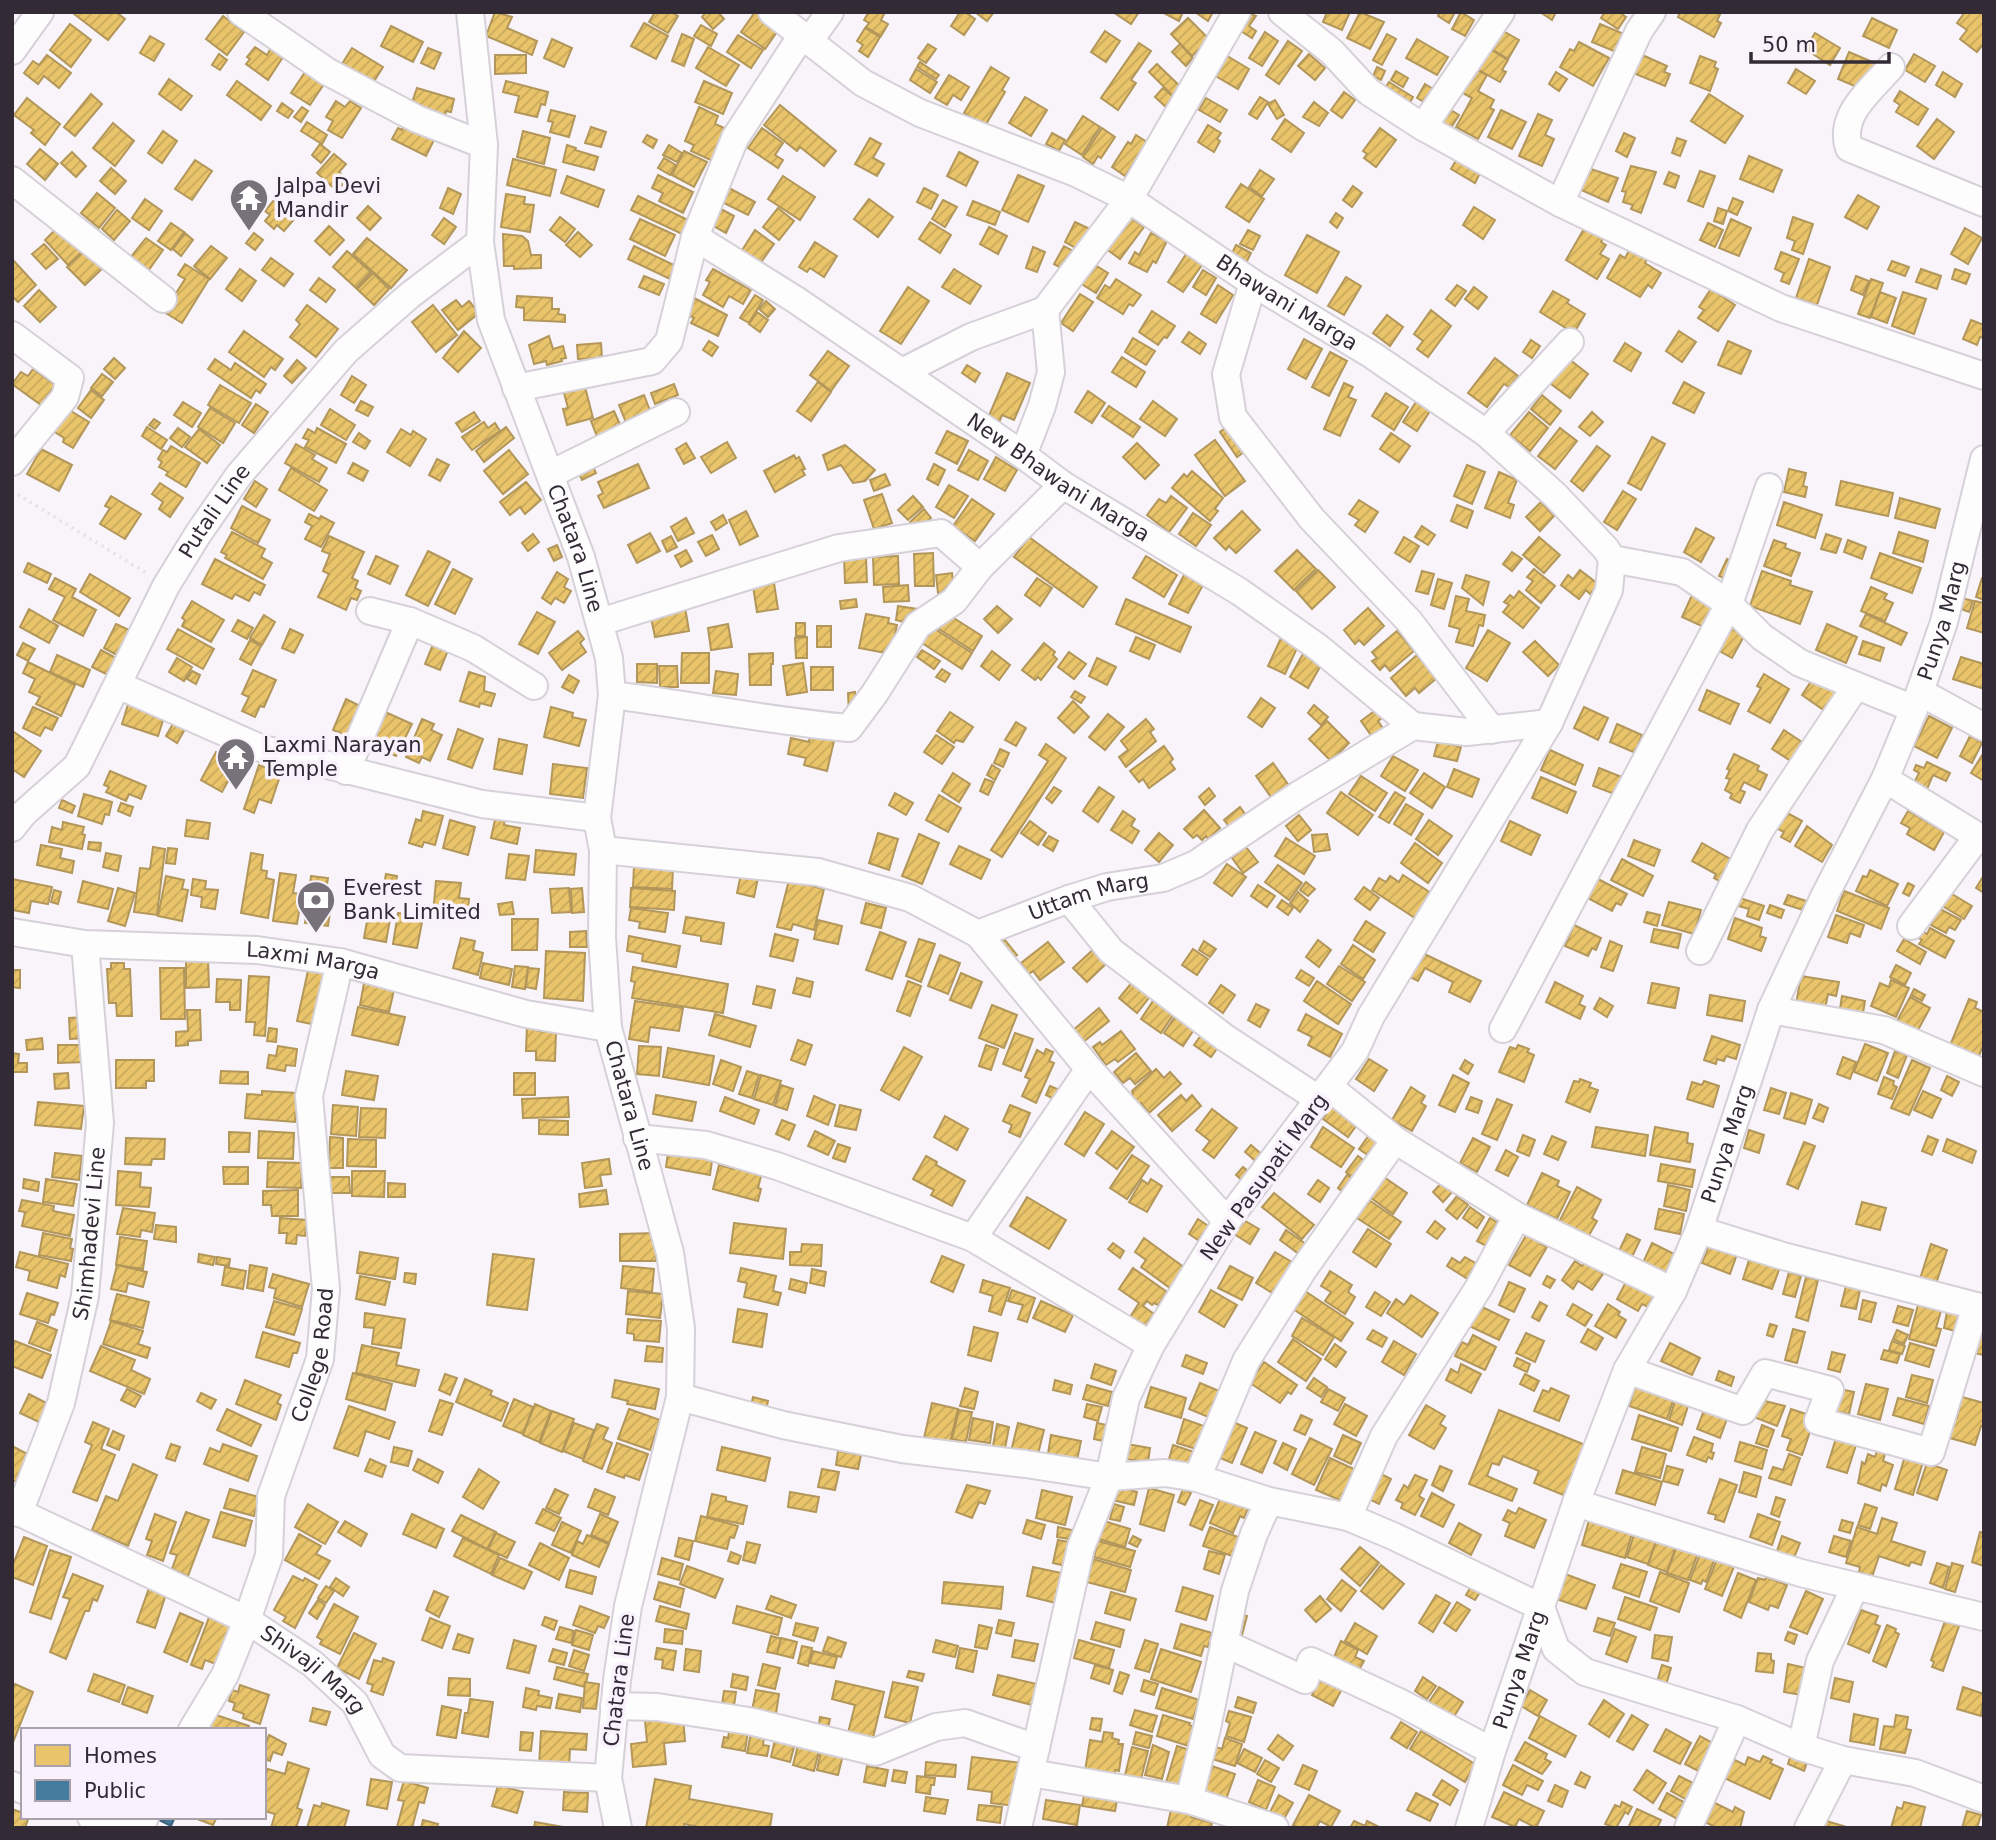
<svg xmlns="http://www.w3.org/2000/svg" width="1996" height="1840" viewBox="0 0 1996 1840" font-family="'DejaVu Sans',sans-serif">
<style>
.homes{fill:url(#homes-hatch);stroke:#b2965a;stroke-width:2}
.public{fill:url(#public-hatch);stroke:#3f637e;stroke-width:2}
.lines{fill:none;stroke-linecap:round;stroke-linejoin:round}
.minor-casing{stroke:#d6d1d8;stroke-width:30}
.path{stroke:#e3e1e4;stroke-width:3.5;stroke-dasharray:2 5;stroke-linecap:butt}
.minor{stroke:#fefdfe;stroke-width:26}
.labels{text-anchor:middle;dominant-baseline:central;stroke-width:7;stroke-linejoin:round;paint-order:stroke}
.poi-label{font-size:21px;fill:#322b35;stroke:#f9f2fc;text-anchor:start}
.street-label{font-size:21px;fill:#322b35;stroke:#f9f2fc}
</style>
<defs>
<pattern id="homes-hatch" width="6" height="6" patternUnits="userSpaceOnUse" patternTransform="scale(1.75)"><rect width="6" height="6" fill="#e9c46a"/><path d="M-1 1l2-2M0 6l6-6M5 7l2-2" fill="none" stroke="#c8a95c"/></pattern>
<pattern id="public-hatch" width="6" height="6" patternUnits="userSpaceOnUse" patternTransform="scale(1.75)"><rect width="6" height="6" fill="#457b9d"/><path d="M-1 1l2-2M0 6l6-6M5 7l2-2" fill="none" stroke="#3a6581"/></pattern>
</defs>
<rect width="100%" height="100%" fill="#f8f4fa"/>
<!-- homes -->
<g class="homes">
<path d="M76,12h40l9,7 -17,21 -34,-26z"/>
<path d="M495,12l17,5 -5,11 30,13 -5,14 -46,-19z"/>
<path d="M655,12h16l7,4 -10,17 -19,-11z"/>
<path d="M706,12h12l6,7 -11,10 -11,-12z"/>
<path d="M755,12l24,17 -14,20 -24,-17z"/>
<path d="M869,12h16l-4,8 7,4 -7,12 -15,-9 3,-4 -5,-3z"/>
<path d="M960,12h5l10,7 -11,16 -13,-9z"/>
<path d="M975,12h19l-7,9z"/>
<path d="M1113,12h26l-8,12z"/>
<path d="M1162,12h21l-4,9z"/>
<path d="M1195,12h18l-5,9z"/>
<path d="M1246,12l10,4 -7,10 7,5 -4,7 -16,-10z"/>
<path d="M1327,12h23l-8,18 -19,-8z"/>
<path d="M1360,12l24,10 -14,27 -23,-11z"/>
<path d="M1440,12h15l-6,11 -11,-7z"/>
<path d="M1461,12l13,8 -9,16 -13,-7z"/>
<path d="M1540,12h16l-4,8z"/>
<path d="M1605,12h14l7,5 -8,12 -17,-11z"/>
<path d="M1680,12h41l-4,9 4,2 -7,14 -36,-20z"/>
<path d="M1965,12h19v31l-7,9 -17,-13 7,-9 -10,-7z"/>
<path d="M223,16l21,16 -17,23 -21,-16z"/>
<path d="M1188,18l21,21 -17,17 -21,-22z"/>
<path d="M1872,18l25,12 -8,18 -26,-12z"/>
<path d="M644,23l24,13 -12,23 -25,-13z"/>
<path d="M70,24l21,16 -20,27 -21,-17z"/>
<path d="M1600,24l24,10 -8,18 -24,-10z"/>
<path d="M701,25l16,9 -6,12 -17,-10z"/>
<path d="M391,26l32,16 -10,20 -32,-16z"/>
<path d="M865,28l15,9 -12,20 -9,-6 4,-6 -6,-4z"/>
<path d="M1498,28l21,12 -11,19 -20,-12z"/>
<path d="M1105,31l15,10 -14,21 -15,-10z"/>
<path d="M1265,32l13,9 -16,25 -13,-8z"/>
<path d="M1815,33l25,15 -10,17 -25,-16z"/>
<path d="M682,34l12,5 -10,27 -12,-5z"/>
<path d="M1387,34l9,5 -14,26 -9,-5z"/>
<path d="M738,35l25,15 -12,18 -24,-16z"/>
<path d="M150,36l14,8 -10,17 -14,-8z"/>
<path d="M552,39l20,9 -8,19 -20,-9z"/>
<path d="M1417,39l31,18 -11,18 -31,-17z"/>
<path d="M1288,41l14,10 -23,33 -13,-9z"/>
<path d="M1579,42l30,16 -16,28 -33,-19 10,-18 4,2z"/>
<path d="M1139,43l12,8 -20,29 5,3 -18,27 -17,-12z"/>
<path d="M928,44l8,5 -10,14 -8,-5z"/>
<path d="M1180,44l13,14 -7,8 -14,-14z"/>
<path d="M255,47l12,8 4,-7 12,9 -15,23 -22,-16 4,-5 -3,-2z"/>
<path d="M708,47l31,18 -13,21 -30,-18z"/>
<path d="M1487,47l21,13 -6,10 4,2 -6,10 -25,-14z"/>
<path d="M352,48l31,19 -10,16 -31,-19z"/>
<path d="M428,48l13,5 -7,16 -13,-6z"/>
<path d="M1849,52l26,11 -11,27 -26,-11z"/>
<path d="M219,54l8,6 -7,10 -8,-5z"/>
<path d="M1224,54l25,15 -11,20 -26,-15z"/>
<path d="M1309,54l16,14 -10,12 -17,-14z"/>
<path d="M1640,54l27,12 -3,6 6,2 -5,12 -32,-13z"/>
<path d="M1914,54l21,12 -10,16 -20,-12z"/>
<path d="M47,55l24,18 -12,15 -15,-12 -6,8 -14,-11 9,-12 6,4z"/>
<path d="M495,55h31v18l-31,1z"/>
<path d="M1700,56l16,6 -2,5 4,2 -8,22 -20,-8z"/>
<path d="M920,62l19,13 -3,4 -19,-12z"/>
<path d="M1157,64l29,28 -9,8 -28,-28z"/>
<path d="M991,67l18,11 -7,12 3,2 -20,34 -21,-13z"/>
<path d="M1377,67l8,4 -4,9 -8,-4z"/>
<path d="M1474,68l13,7 -9,16 16,9 -4,8 4,2 -16,29 -22,-12 16,-29 -11,-6z"/>
<path d="M307,69l19,12 -16,24 -19,-12z"/>
<path d="M916,69l21,13 -7,11 -20,-13z"/>
<path d="M1796,69l19,12 -9,13 -18,-11z"/>
<path d="M1396,71l12,7 -5,9 -12,-7z"/>
<path d="M1556,72l11,7 -8,12 -10,-7z"/>
<path d="M1943,72l19,12 -7,13 -19,-12z"/>
<path d="M949,75l20,12 -8,13 -8,-5 -6,10 -12,-7z"/>
<path d="M169,79l23,17 -11,14 -22,-16z"/>
<path d="M237,81l34,25 -10,14 -34,-25z"/>
<path d="M506,81l42,11 -3,13 -4,-1 -4,13 -22,-5 4,-16 -16,-4z"/>
<path d="M704,81l28,12 -9,21 -28,-12z"/>
<path d="M1389,82l24,15 -4,7 -24,-16z"/>
<path d="M1425,84l13,8 -9,13 -12,-7z"/>
<path d="M417,88l37,11 -3,13 -5,-1 -2,11 -26,-8 3,-9 -9,-3z"/>
<path d="M1163,88l14,12 -9,9 -13,-12z"/>
<path d="M1900,91l28,18 -10,16 -22,-13 4,-7 -6,-4z"/>
<path d="M1344,92l11,8 -13,18 -11,-8z"/>
<path d="M91,94l11,10 -27,32 -11,-9z"/>
<path d="M1709,94l34,22 -18,27 -34,-22z"/>
<path d="M1025,97l22,13 -16,26 -22,-13z"/>
<path d="M1260,97l8,5 -11,17 -8,-5z"/>
<path d="M27,98l33,26 -15,21 -14,-12 3,-3 -20,-15z"/>
<path d="M1206,98l21,12 -7,12 -21,-12z"/>
<path d="M1275,100l9,15 -7,4 -9,-15z"/>
<path d="M336,101l9,6 5,-6 11,7 -19,30 -14,-8 5,-9 -7,-4z"/>
<path d="M1314,102l14,11 -9,13 -16,-9z"/>
<path d="M282,103l11,8 -5,7 -11,-7z"/>
<path d="M780,105l56,46 -12,15 -24,-19 -3,4 -33,-26z"/>
<path d="M302,107l6,4 -7,11 -7,-5z"/>
<path d="M699,107l19,9 -3,8 14,6 -14,32 -24,-11 3,-6 -9,-4z"/>
<path d="M1446,107l13,8 -10,16 -14,-8z"/>
<path d="M551,110l24,6 -6,21 -19,-5 3,-10 -5,-1z"/>
<path d="M1501,110l25,12 -14,27 -24,-12z"/>
<path d="M1538,114l14,6 -7,15 9,4 -12,27 -23,-10z"/>
<path d="M1083,116l17,11 -18,28 -17,-11z"/>
<path d="M408,117l30,15 -12,24 -34,-17 6,-11 4,2z"/>
<path d="M1285,119l19,14 -13,19 -19,-13z"/>
<path d="M1937,119l17,13 -20,27 -17,-13z"/>
<path d="M307,122l20,13 -5,9 -21,-13z"/>
<path d="M113,123l21,18 -19,25 -22,-18z"/>
<path d="M1208,125l13,8 -4,6 3,2 -6,11 -16,-10z"/>
<path d="M591,127l15,5 -5,15 -16,-4z"/>
<path d="M762,128l21,15 -8,12 8,5 -5,8 -30,-20z"/>
<path d="M1102,128l13,9 -14,21 -3,-2 -5,8 -10,-7z"/>
<path d="M1380,128l16,12 -20,27 -12,-9 3,-4 -4,-3z"/>
<path d="M163,131l14,10 -15,22 -14,-10z"/>
<path d="M523,131l27,7 -6,26 -27,-7z"/>
<path d="M1052,133l13,7 -6,11 -13,-7z"/>
<path d="M1624,133l11,5 -8,19 -11,-6z"/>
<path d="M647,135l10,5 -4,8 -10,-6z"/>
<path d="M1136,135l11,7 -22,34 -13,-9 16,-25 3,2z"/>
<path d="M870,138l11,6 -8,14 11,6 -7,12 -22,-12z"/>
<path d="M1677,138l9,3 -6,15 -8,-3z"/>
<path d="M320,144l10,8 -9,11 -9,-8z"/>
<path d="M567,145l9,3 -1,2 23,7 -4,13 -31,-8z"/>
<path d="M669,145l13,8 -5,9 -14,-7z"/>
<path d="M40,149l18,15 -13,16 -18,-16z"/>
<path d="M684,151l23,11 -13,25 -22,-12z"/>
<path d="M72,152l14,14 -10,11 -15,-14z"/>
<path d="M959,152l19,10 -12,24 -19,-10z"/>
<path d="M334,154l12,10 -7,8 8,7 -10,12 -20,-18z"/>
<path d="M1749,156l33,14 -9,22 -33,-13z"/>
<path d="M1458,157l23,14 -6,12 -24,-14z"/>
<path d="M664,158l12,7 -6,10 -12,-7z"/>
<path d="M513,159l43,11 -6,26 -43,-11z"/>
<path d="M195,160l17,11 -20,29 -17,-11z"/>
<path d="M1631,166l25,6 -15,41 -10,-4 2,-4 -10,-3 3,-10 -4,-1z"/>
<path d="M111,168l15,13 -11,13 -15,-13z"/>
<path d="M1588,168l30,10 -10,24 -29,-13z"/>
<path d="M1260,170l14,9 -12,17 -13,-9z"/>
<path d="M1700,171l15,5 -12,31 -15,-6z"/>
<path d="M1669,172l10,4 -4,12 -11,-4z"/>
<path d="M658,175l35,17 -10,21 -24,-12 4,-8 -11,-5z"/>
<path d="M1018,175l26,11 -16,36 -26,-12z"/>
<path d="M567,176l37,14 -6,17 -37,-14z"/>
<path d="M783,176l32,21 -15,23 -32,-21z"/>
<path d="M1241,184l23,15 -15,23 -23,-15z"/>
<path d="M1353,186l9,7 -10,14 -9,-7z"/>
<path d="M448,188l13,6 -8,20 -13,-6z"/>
<path d="M729,188l26,14 -7,13 -26,-13z"/>
<path d="M924,188l14,7 -7,14 -14,-7z"/>
<path d="M97,193l18,15 -16,20 -18,-15z"/>
<path d="M506,194l19,3 -1,7 10,1 -4,27 -29,-5z"/>
<path d="M1858,195l21,12 -12,22 -22,-12z"/>
<path d="M638,196l50,24 -6,14 -51,-24z"/>
<path d="M1733,198l10,4 -6,13 -9,-4z"/>
<path d="M145,199l17,12 -13,19 -17,-12z"/>
<path d="M869,199l24,18 -15,20 -24,-18z"/>
<path d="M274,200l21,18 -11,13 -7,-6 -3,4 -9,-8 5,-6 -5,-4z"/>
<path d="M943,200l14,7 -12,20 -13,-8z"/>
<path d="M973,201l27,11 -5,13 -28,-10z"/>
<path d="M368,206l13,12 -11,12 -13,-12z"/>
<path d="M1474,207l21,13 -12,19 -20,-14z"/>
<path d="M778,208l16,13 -15,19 -16,-13z"/>
<path d="M1718,208l9,3 -4,13 -9,-3z"/>
<path d="M721,209l13,7 -8,17 -14,-8z"/>
<path d="M117,210l13,11 -16,19 -12,-11z"/>
<path d="M1336,213l7,5 -6,10 -7,-6z"/>
<path d="M1128,216l16,11 -24,32 -15,-11z"/>
<path d="M560,217l15,12 -10,13 -15,-12z"/>
<path d="M1793,217l20,7 -10,30 -11,-4 3,-9 -8,-3z"/>
<path d="M444,218l12,9 -12,17 -12,-9z"/>
<path d="M640,219l35,16 -10,21 -35,-17z"/>
<path d="M1731,219l20,9 -12,28 -20,-8z"/>
<path d="M930,222l21,13 -11,18 -21,-14z"/>
<path d="M1075,222l19,9 -11,21 -18,-10z"/>
<path d="M171,223l13,9 -13,18 -13,-9z"/>
<path d="M1708,223l15,7 -8,17 -15,-7z"/>
<path d="M61,224l26,23 -19,18 -23,-25z"/>
<path d="M329,226l15,14 -14,15 -15,-14z"/>
<path d="M989,227l18,9 -9,18 -18,-10z"/>
<path d="M1585,227l18,11 -2,4 5,3 -6,9 9,5 -12,20 -31,-19z"/>
<path d="M1965,228l17,10 -14,26 -17,-10z"/>
<path d="M755,230l19,14 -17,24 -18,-13z"/>
<path d="M1248,230l12,6 -7,14 -13,-6z"/>
<path d="M578,232l14,13 -12,12 -14,-12z"/>
<path d="M185,233l8,7 -12,16 -8,-7z"/>
<path d="M254,233l9,7 -8,10 -9,-7z"/>
<path d="M1151,233l16,8 -11,22 -3,-2 -6,11 -18,-9 6,-11 4,3z"/>
<path d="M503,234l19,2 6,5 3,14h10v13l-27,1v-3h-10z"/>
<path d="M1307,235l32,17 -22,41 -32,-18z"/>
<path d="M146,238l17,12 -15,21 -18,-13z"/>
<path d="M367,238l40,32 -16,18 -38,-34z"/>
<path d="M815,242l22,14 -13,21 -14,-9 -3,4 -8,-5z"/>
<path d="M44,244l14,15 -12,10 -14,-15z"/>
<path d="M1236,245l15,8 -5,10 -15,-8z"/>
<path d="M211,246l16,12 -17,21 -16,-13z"/>
<path d="M634,246l44,21 -6,13 -44,-21z"/>
<path d="M1064,246l16,9 -10,18 -16,-9z"/>
<path d="M88,247l18,18 -21,20 -18,-18z"/>
<path d="M1033,247l12,5 -8,20 -11,-4z"/>
<path d="M1630,249l17,10 -2,4 16,10 -9,15 -4,-3 -8,12 -33,-19 13,-23 5,3z"/>
<path d="M347,251l24,21 -15,16 -23,-21z"/>
<path d="M1188,251l16,11 -21,30 -15,-10z"/>
<path d="M1781,252l18,7 -10,25 -8,-3 3,-8 -9,-4z"/>
<path d="M271,258l22,16 -9,12 -22,-16z"/>
<path d="M1809,259l21,8 -13,38 -21,-7z"/>
<path d="M13,260l23,25 -18,17 -6,-6z"/>
<path d="M1892,261l17,6 -4,9 -17,-6z"/>
<path d="M1092,263l16,10 -12,20 -16,-10z"/>
<path d="M185,264l24,15 -27,44 -18,-11 21,-33 -7,-4z"/>
<path d="M240,269l16,12 -14,20 -16,-12z"/>
<path d="M713,269l38,21 -8,14 -14,-8 -6,11 -20,-12 7,-13 -4,-2z"/>
<path d="M954,269l27,17 -11,18 -28,-17z"/>
<path d="M1921,269l20,7 -4,13 -21,-7z"/>
<path d="M1955,269l15,5 -4,10 -14,-5z"/>
<path d="M1203,270l13,8 -10,17 -13,-8z"/>
<path d="M373,273l16,16 -15,16 -17,-16z"/>
<path d="M644,276l20,8 -5,11 -20,-8z"/>
<path d="M1856,276l13,5 -6,14 -12,-5z"/>
<path d="M1346,277l15,9 -17,29 -16,-9z"/>
<path d="M319,278l16,12 -9,12 -16,-12z"/>
<path d="M1116,279l25,16 -8,11 -4,-2 -6,10 -26,-16 8,-13 5,3z"/>
<path d="M1871,279l12,4 -13,35 -12,-4z"/>
<path d="M1218,285l15,10 -17,28 -15,-9z"/>
<path d="M1457,285l9,6 -11,15 -9,-7z"/>
<path d="M908,287l21,14 -28,43 -21,-13z"/>
<path d="M1474,287l13,10 -9,12 -13,-10z"/>
<path d="M1711,289l24,16 -17,26 -20,-13 6,-8 -5,-3z"/>
<path d="M39,290l17,17 -16,15 -16,-16z"/>
<path d="M1553,291l16,9 -2,3 18,11 -11,19 -34,-21z"/>
<path d="M1880,292l16,6 -9,25 -16,-6z"/>
<path d="M1903,292l23,7 -12,35 -22,-8z"/>
<path d="M1080,294l13,8 -20,29 -12,-8z"/>
<path d="M755,295l8,5 -14,23 -9,-5z"/>
<path d="M517,296l35,2v11h7l-1,5 7,1v7l-41,-2v-12l-8,-1z"/>
<path d="M694,298l33,17 -9,21 -27,-13 3,-5 -8,-4z"/>
<path d="M456,300l6,7 7,-6 10,12 -21,17 -16,-20z"/>
<path d="M766,301l9,8 -7,8 -9,-8z"/>
<path d="M307,305l31,24 -22,28 -26,-20 10,-13 -4,-4z"/>
<path d="M433,305l24,30 -21,17 -24,-30z"/>
<path d="M1431,310l20,16 -23,31 -11,-8 6,-8 -9,-7z"/>
<path d="M1152,311l23,15 -8,12 -3,-1 -6,8 -19,-13z"/>
<path d="M757,312l11,8 -8,12 -11,-8z"/>
<path d="M1387,315l16,12 -13,19 -17,-13z"/>
<path d="M1971,320l13,5v13l-4,-1 -3,8 -14,-6z"/>
<path d="M244,331l39,28 -8,11 -4,-3 -7,10 -35,-25z"/>
<path d="M464,331l17,17 -23,24 -15,-14z"/>
<path d="M1679,331l17,11 -14,20 -16,-11z"/>
<path d="M1189,332l17,12 -6,10 -18,-12z"/>
<path d="M549,336l4,13 10,-3 3,12 -5,1 1,2 -15,4 -1,-4 -12,3 -5,-19z"/>
<path d="M1133,338l22,13 -9,14 -21,-13z"/>
<path d="M1304,339l18,10 -16,30 -18,-10z"/>
<path d="M1531,340l9,6 -8,12 -9,-6z"/>
<path d="M709,341l9,6 -6,9 -9,-6z"/>
<path d="M1728,341l23,10 -10,23 -23,-9z"/>
<path d="M601,343l1,15 -24,1 -1,-14z"/>
<path d="M1625,343l16,10 -10,18 -17,-10z"/>
<path d="M828,351l21,15 -18,25 -21,-16z"/>
<path d="M1330,352l17,9 -18,35 -17,-9z"/>
<path d="M1122,357l23,15 -9,15 -24,-15z"/>
<path d="M114,358l11,10 -10,11 -11,-10z"/>
<path d="M1495,358l23,18 -9,11 -5,-3 -17,23 -19,-14z"/>
<path d="M215,359l16,11 4,-7 31,21 -6,9 -4,-3 -5,8 -43,-29z"/>
<path d="M1569,359l19,15 -18,24 -19,-14z"/>
<path d="M297,360l9,8 -14,15 -8,-7z"/>
<path d="M967,365l13,8 -5,9 -13,-9z"/>
<path d="M33,369l22,16 -14,20 -29,-21 9,-12 7,4z"/>
<path d="M1007,373l23,10 -16,37 -12,-5 -3,8 -11,-5z"/>
<path d="M102,374l11,8 -11,14 -11,-8z"/>
<path d="M352,376l14,9 -12,18 -13,-8z"/>
<path d="M818,382l13,10 -20,29 -14,-10z"/>
<path d="M1684,382l20,11 -10,20 -21,-10z"/>
<path d="M1344,383l9,4 -5,10 8,3 -16,36 -16,-7z"/>
<path d="M674,384l4,11 -23,9 -4,-11z"/>
<path d="M220,385l31,18 -12,20 -31,-18z"/>
<path d="M585,387l8,31 -26,7 -4,-16 5,-1 -4,-15z"/>
<path d="M91,390l13,10 -13,18 -13,-10z"/>
<path d="M1088,391l17,12 -13,20 -17,-11z"/>
<path d="M1386,393l22,14 -14,23 -22,-14z"/>
<path d="M644,395l8,21 -25,9 -8,-20z"/>
<path d="M1542,395l19,16 -11,14 -19,-16z"/>
<path d="M361,401l12,6 -5,9 -12,-6z"/>
<path d="M1153,401l24,18 -12,17 -25,-17z"/>
<path d="M183,402l18,11 -9,14 -18,-12z"/>
<path d="M1416,402l14,9 -13,20 -14,-9z"/>
<path d="M256,404l12,8 -14,21 -12,-8z"/>
<path d="M1109,406l31,21 -7,10 -31,-21z"/>
<path d="M66,408l23,14 -16,26 -10,-6 1,-4 -11,-7z"/>
<path d="M210,408l25,15 -12,20 -25,-16z"/>
<path d="M330,409l25,16 -9,15 -25,-15z"/>
<path d="M614,411l8,18 -24,10 -7,-18z"/>
<path d="M474,412l6,9 -18,11 -6,-9z"/>
<path d="M1529,412l19,16 -18,23 -20,-16z"/>
<path d="M1592,412l11,10 -13,14 -11,-9z"/>
<path d="M154,419l6,4 -5,6 -6,-4z"/>
<path d="M1234,421l18,25 -15,11 -17,-25z"/>
<path d="M484,422l4,6 7,-5 5,8 -28,19 -10,-13z"/>
<path d="M147,427l20,13 -6,9 -19,-13z"/>
<path d="M506,427l8,11 -30,24 -8,-11z"/>
<path d="M178,428l12,9 -8,10 -12,-9z"/>
<path d="M317,428l29,16 -10,19 -31,-16 4,-7 -6,-2 5,-9 7,4z"/>
<path d="M1560,428l17,13 -22,28 -17,-13z"/>
<path d="M199,429l21,16 -13,18 -22,-16z"/>
<path d="M401,429l10,6 2,-4 13,8 -16,27 -23,-14z"/>
<path d="M947,431l21,10 -11,23 -21,-11z"/>
<path d="M359,433l11,8 -5,8 -12,-7z"/>
<path d="M1391,433l19,13 -11,16 -19,-13z"/>
<path d="M1652,437l13,7 -24,46 -13,-7z"/>
<path d="M1215,440l30,41 -20,15 -30,-41z"/>
<path d="M727,442l9,16 -25,15 -10,-16z"/>
<path d="M686,443l9,15 -11,6 -8,-15z"/>
<path d="M1137,443l22,22 -14,14 -22,-22z"/>
<path d="M296,444l19,11 -3,4 15,9 -8,14 -34,-19z"/>
<path d="M845,445l30,25 -10,11 -12,2 -12,-18 -13,5 -5,-15z"/>
<path d="M171,446l29,17 -14,24 -20,-12 2,-3 -9,-5 3,-5 -4,-3 5,-9 4,2z"/>
<path d="M1597,446l13,10 -27,35 -12,-10z"/>
<path d="M41,449l31,16 -13,26 -32,-17z"/>
<path d="M509,450l19,24 -25,20 -19,-23z"/>
<path d="M969,450l19,11 -10,19 -20,-10z"/>
<path d="M794,455l2,4 3,-2 6,12 -3,1 3,5 -30,17 -11,-21z"/>
<path d="M996,457l21,13 -12,21 -21,-12z"/>
<path d="M437,459l12,6 -9,16 -11,-6z"/>
<path d="M589,459l7,14 -14,7 -7,-15z"/>
<path d="M353,463l15,8 -5,10 -15,-8z"/>
<path d="M638,464l11,24 -45,20 -6,-12 5,-3 -5,-11z"/>
<path d="M934,464l11,6 -7,15 -11,-6z"/>
<path d="M1467,465l18,7 -13,32 -18,-8z"/>
<path d="M291,468l36,22 -13,21 -35,-21z"/>
<path d="M1789,469l17,4 -3,13 4,1 -2,10 -21,-5z"/>
<path d="M1192,471l31,27 -8,11 3,2 -8,10 -38,-33 12,-14 3,3z"/>
<path d="M1499,472l18,8 -9,23 6,2 -4,13 -25,-10z"/>
<path d="M885,474l5,11 -16,6 -4,-11z"/>
<path d="M255,481l12,8 -11,18 -12,-8z"/>
<path d="M1841,481l52,12 -5,23 -52,-11z"/>
<path d="M526,482l15,18 -16,14 -5,-7 -10,8 -10,-13z"/>
<path d="M160,483l23,15 -13,19 -11,-8 4,-7 -11,-8z"/>
<path d="M949,485l19,11 -14,22 -18,-11z"/>
<path d="M1623,491l13,8 -19,31 -13,-8z"/>
<path d="M882,494l10,29 -18,6 -10,-29z"/>
<path d="M111,496l30,18 -16,25 -25,-15 10,-16 -5,-2z"/>
<path d="M913,496l10,11 -15,13 -10,-10z"/>
<path d="M1171,496l16,12 -18,24 -22,-17 12,-16 7,4z"/>
<path d="M1900,498l40,11 -5,19 -40,-10z"/>
<path d="M972,499l22,15 -19,27 -22,-15z"/>
<path d="M1359,500l19,12 -13,20 -10,-7 4,-5 -10,-6z"/>
<path d="M1541,502l13,14 -14,15 -14,-14z"/>
<path d="M1784,502l38,13 -7,23 -38,-13z"/>
<path d="M1457,505l16,6 -6,17 -16,-7z"/>
<path d="M242,506l28,14 -12,23 -27,-15z"/>
<path d="M924,509l7,9 -14,13 -7,-9z"/>
<path d="M746,511l12,25 -18,9 -11,-25z"/>
<path d="M1242,511l18,19 -24,23 -7,-7 -3,4 -12,-12z"/>
<path d="M1193,513l18,12 -15,21 -17,-12z"/>
<path d="M309,514l10,5 2,-3 13,7 -13,24 -16,-8 7,-13 -7,-4z"/>
<path d="M723,515l4,8 -11,7 -5,-8z"/>
<path d="M686,518l8,15 -16,8 -7,-14z"/>
<path d="M1422,526l13,9 -7,10 -13,-8z"/>
<path d="M1696,528l18,10 -13,24 -17,-10z"/>
<path d="M232,532l33,17 -4,8 11,6 -9,16 -38,-21 2,-3 -6,-3z"/>
<path d="M1899,532l29,9 -5,21 -30,-9z"/>
<path d="M650,533l10,18 -23,12 -9,-18z"/>
<path d="M533,534l6,8 -11,9 -6,-8z"/>
<path d="M1826,534l15,5 -5,14 -15,-4z"/>
<path d="M712,535l7,14 -13,7 -8,-14z"/>
<path d="M329,536l35,16 -12,26 6,3 -3,7 6,3 -4,9 -6,-2 -5,12 -28,-13 11,-23 -6,-3 7,-17 -8,-3z"/>
<path d="M671,536l6,11 -10,5 -5,-11z"/>
<path d="M1029,537l68,50 -14,20 -69,-50z"/>
<path d="M1404,537l15,9 -9,16 -15,-9z"/>
<path d="M1539,537l21,18 -16,18 -21,-18z"/>
<path d="M1774,540l12,4 -1,4 15,5 -9,23 -27,-10z"/>
<path d="M1848,540l18,7 -4,12 -18,-7z"/>
<path d="M557,545l5,12 -8,4 -6,-12z"/>
<path d="M686,550l6,11 -11,6 -6,-11z"/>
<path d="M1297,550l19,19 -22,21 -19,-19z"/>
<path d="M428,551l22,11 -22,44 -22,-11z"/>
<path d="M1512,552l10,7 -10,12 -9,-7z"/>
<path d="M933,553l1,33h-19l-1,-32z"/>
<path d="M1880,553l41,15 -9,25 -41,-15z"/>
<path d="M376,556l22,10 -8,18 -22,-10z"/>
<path d="M898,556l1,28 -25,1 -1,-28z"/>
<path d="M1146,556l31,19 -13,22 -31,-19z"/>
<path d="M866,557l1,25 -22,1 -1,-25z"/>
<path d="M215,559l50,26 -5,10 -6,-3 -5,9 -14,-7 -3,5 -30,-15z"/>
<path d="M1727,559l11,6 -8,16 -11,-5z"/>
<path d="M28,563l23,11 -4,9 -23,-11z"/>
<path d="M453,569l19,10 -17,35 -20,-10z"/>
<path d="M1534,569l21,17 -14,17 -15,-13 7,-9 -6,-4z"/>
<path d="M1318,570l17,17 -23,22 -16,-18z"/>
<path d="M1580,570l18,14 -8,10 -4,-4 -7,9 -18,-14 7,-10 5,4z"/>
<path d="M1186,571l19,10 -17,32 -19,-9z"/>
<path d="M1422,571l12,3 -6,20 -12,-3z"/>
<path d="M1762,571l29,10 -1,4 22,7 -12,32 -50,-18z"/>
<path d="M557,572l11,7 -4,8 7,4 -7,12 -9,-5 -4,6 -9,-6z"/>
<path d="M952,573l2,18 -16,2 -2,-18z"/>
<path d="M90,574l40,24 -11,18 -39,-24z"/>
<path d="M1466,575l23,7 -6,23 -21,-17z"/>
<path d="M55,578l21,11 -4,8 24,13 -13,26 -30,-16 12,-23 -16,-8z"/>
<path d="M1037,578l15,10 -12,18 -15,-11z"/>
<path d="M1982,578h2v22l-8,-3z"/>
<path d="M1438,579l14,4 -8,26 -13,-4z"/>
<path d="M774,583l4,26 -21,3 -4,-26z"/>
<path d="M908,585l1,16 -25,1 -1,-15z"/>
<path d="M1871,587l16,7 -3,5 9,4 -8,18 -24,-10z"/>
<path d="M1519,591l20,17 -16,20 -20,-16 6,-7 -5,-3 6,-7 4,3z"/>
<path d="M1692,595l24,11 -10,22 -24,-11z"/>
<path d="M1456,596l13,3 -3,12 19,4 -2,11 -4,-1 -6,21 -17,-4 4,-13 -11,-3z"/>
<path d="M1958,597l15,4 -4,11 -13,-5z"/>
<path d="M856,599l1,8 -16,2 -1,-8z"/>
<path d="M1126,599l65,28 -11,25 -64,-28z"/>
<path d="M192,601l32,19 -13,22 -29,-16 3,-6 -3,-2z"/>
<path d="M1975,601l9,2v30l-17,-5z"/>
<path d="M898,606l20,3 -7,15 -15,-4z"/>
<path d="M997,606l15,13 -14,14 -14,-14z"/>
<path d="M685,607l4,24 -34,6 -5,-24z"/>
<path d="M1368,608l16,18 -20,19 -5,-5 -4,4 -11,-14z"/>
<path d="M29,609l29,17 -9,17 -29,-16z"/>
<path d="M537,612l18,10 -17,32 -19,-10z"/>
<path d="M866,614l23,4 -1,5 9,2 -6,29 -32,-6z"/>
<path d="M1866,614l41,19 -6,12 -41,-19z"/>
<path d="M264,615l11,7 -13,23 -12,-7z"/>
<path d="M949,615l33,21 -9,15 -34,-22z"/>
<path d="M238,620l15,8 -6,11 -15,-8z"/>
<rect x="796" y="623" width="9" height="13"/>
<path d="M116,624l13,6 -12,25 -13,-7z"/>
<path d="M728,624l4,23 -21,3 -3,-22z"/>
<path d="M1827,624l30,13 -11,26 -30,-13z"/>
<rect x="817" y="626" width="14" height="21"/>
<path d="M1727,626l17,10 -12,22 -18,-10z"/>
<path d="M932,627l40,26 -10,16 -40,-26z"/>
<path d="M178,629l36,20 -11,20 -36,-20z"/>
<path d="M290,629l13,6 -9,18 -12,-5z"/>
<path d="M1488,630l22,13 -23,38 -21,-13z"/>
<path d="M578,631l6,8 -4,4 6,9 -24,18 -13,-17z"/>
<path d="M1397,631l17,20 -24,20 -5,-6 -5,5 -8,-9 5,-3 -5,-6z"/>
<path d="M436,637l15,6 -11,27 -15,-6z"/>
<path d="M807,637v21h-11l-1,-20z"/>
<path d="M1136,637l19,8 -6,14 -19,-8z"/>
<path d="M1281,638l17,8 -13,28 -17,-8z"/>
<path d="M250,640l11,6 -10,19 -11,-6z"/>
<path d="M1535,641l24,24 -11,11 -25,-24z"/>
<path d="M1863,641l21,7 -4,13 -21,-7z"/>
<path d="M23,643l12,6 -7,12 -11,-6z"/>
<path d="M1044,643l11,9 -2,3 4,4 -16,21 -3,-3 -3,3 -13,-10z"/>
<path d="M101,650l15,8 -8,17 -16,-8z"/>
<path d="M922,650l18,11 -6,8 -17,-12z"/>
<path d="M992,651l18,14 -11,15 -18,-14z"/>
<path d="M1069,652l17,12 -12,15 -16,-12z"/>
<path d="M682,653h27v30h-28z"/>
<path d="M773,653v11h-2v21h-21l-1,-31z"/>
<path d="M1303,654l18,11 -13,23 -18,-11z"/>
<path d="M57,655l33,15 -7,17 -33,-15z"/>
<path d="M1417,655l20,23 -18,15 -4,-5 -9,8 -15,-18z"/>
<path d="M1961,657l23,7v25l-31,-10z"/>
<path d="M177,658l15,9 -8,14 -15,-9z"/>
<path d="M1097,658l19,9 -9,18 -18,-9z"/>
<path d="M28,662l47,23 -14,31 -25,-12 4,-7 -11,-5 6,-13 -12,-6z"/>
<path d="M803,663l4,29 -20,3 -4,-29z"/>
<path d="M637,664h20v19l-20,-1z"/>
<path d="M659,666h18l1,21h-18z"/>
<rect x="811" y="667" width="22" height="23"/>
<path d="M942,669l8,5 -5,8 -9,-5z"/>
<path d="M253,670l23,10 -12,27 -4,-1 -5,11 -13,-6 7,-14 -7,-3z"/>
<path d="M192,671l8,4 -4,9 -9,-5z"/>
<path d="M716,671l22,3 -2,21 -23,-2z"/>
<path d="M469,672l16,5 -1,14 11,3 -4,12 -11,-3 -1,4 -19,-6z"/>
<path d="M1764,674l25,15 -19,34 -22,-12 13,-23 -4,-2z"/>
<path d="M569,675l10,6 -6,12 -11,-6z"/>
<path d="M1814,677l23,16 -12,18 -23,-16z"/>
<path d="M1707,690l32,14 -9,20 -31,-14z"/>
<path d="M1075,691l10,6 -4,6 -10,-6z"/>
<path d="M855,692l2,22 -8,1 -1,-22z"/>
<path d="M130,698l35,16 -7,22 -36,-12z"/>
<path d="M1261,698l14,10 -13,19 -14,-10z"/>
<path d="M346,699l14,7 -13,30 -14,-6z"/>
<path d="M1073,701l16,16 -15,16 -16,-15z"/>
<path d="M1314,705l14,12 -7,8 -13,-12z"/>
<path d="M33,707l25,11 -6,12 -7,-3 -5,9 -17,-8z"/>
<path d="M551,707l22,6 -1,4 14,3 -7,26 -35,-9z"/>
<path d="M1380,707l6,8 -8,6 6,9 -11,8 -12,-17z"/>
<path d="M1584,707l24,11 -10,22 -24,-12z"/>
<path d="M383,711l29,13 -16,32 -28,-13z"/>
<path d="M950,712l23,15 -10,15 -7,-2 -2,3 -17,-12z"/>
<path d="M1108,714l16,13 -19,23 -16,-13z"/>
<path d="M1929,716l23,12 -15,30 -23,-12z"/>
<path d="M177,717l11,7 -11,19 -11,-7z"/>
<path d="M422,719l12,5 -3,6 11,5 -12,26 -8,-4 -3,6 -13,-6z"/>
<path d="M1146,719l8,10 -4,3 6,9 -30,26 -7,-10 9,-7 -7,-9z"/>
<path d="M1327,721l22,22 -18,18 -22,-22z"/>
<path d="M1016,722l10,6 -10,18 -11,-6z"/>
<path d="M1617,724l25,11 -4,9 5,2 -3,9 -30,-13z"/>
<path d="M458,729l25,10 -11,29 -24,-9z"/>
<path d="M1784,730l18,12 -11,19 -19,-12z"/>
<path d="M14,732l27,19 -17,26 -12,-8v-33z"/>
<path d="M810,735l24,6 -7,30 -23,-6 2,-7 -18,-4 3,-16 18,4z"/>
<path d="M936,735l18,12 -12,17 -18,-12z"/>
<path d="M1970,736l12,7 -10,20 -12,-7z"/>
<path d="M499,739l28,6 -5,29 -28,-5z"/>
<path d="M1438,741l23,6 -4,14 -23,-5z"/>
<path d="M1046,744l20,14 -64,99 -11,-7 57,-89 -9,-6z"/>
<path d="M1164,746l9,13 -3,3 5,7 -26,19 -6,-9 -4,3 -9,-11z"/>
<path d="M1000,749l9,4 -6,14 -9,-4z"/>
<path d="M1550,750l33,15 -8,20 -34,-15z"/>
<path d="M216,752l11,5 2,-3 11,6 -18,32 -21,-12z"/>
<path d="M1984,752v29l-13,-8z"/>
<path d="M1734,754l25,12 -2,4 10,5 -7,15 -16,-8 -4,8 5,2 -5,11 -10,-5 2,-4 -7,-4 5,-11 -4,-1 4,-8 -3,-1z"/>
<path d="M1393,756l25,14 -13,21 -24,-15z"/>
<path d="M1927,762l23,11 -4,8 -13,-6 -6,14 -13,-6 5,-10 -5,-3 2,-5 8,3z"/>
<path d="M1273,763l17,24 -17,13 -17,-24z"/>
<path d="M553,764l34,4 -4,30 -33,-4z"/>
<path d="M259,765l22,8 -10,30 -12,-4 -5,14 -10,-4z"/>
<path d="M992,765l8,5 -5,10 -8,-5z"/>
<path d="M1599,768l28,11 -7,17 -27,-10z"/>
<path d="M1454,769l25,10 -7,18 -25,-10z"/>
<path d="M110,771l36,15 -5,13 -12,-5 -3,7 -20,-9 3,-5 -5,-2z"/>
<path d="M953,773l17,11 -11,18 -17,-11z"/>
<path d="M1424,773l21,14 -13,21 -22,-15z"/>
<path d="M1361,776l26,17 -12,18 -26,-17z"/>
<path d="M1541,777l35,15 -9,21 -35,-15z"/>
<path d="M985,779l9,3 -6,13 -8,-4z"/>
<path d="M1054,787l7,4 -9,12 -6,-5z"/>
<path d="M1099,787l15,10 -16,25 -15,-11z"/>
<path d="M1209,788l6,8 -10,9 -6,-8z"/>
<path d="M1341,792l32,23 -15,20 -31,-22z"/>
<path d="M1395,792l10,6 -16,25 -10,-6z"/>
<path d="M895,793l18,10 -7,12 -17,-10z"/>
<path d="M84,794l28,8 -3,13 -4,-1 -3,10 -24,-8z"/>
<path d="M939,795l22,13 -13,24 -22,-12z"/>
<path d="M62,800l13,6 -3,7 -13,-5z"/>
<path d="M121,803l12,4 -3,9 -12,-5z"/>
<path d="M1406,804l17,10 -12,21 -17,-11z"/>
<path d="M1240,807l8,11 -16,12 -8,-10z"/>
<path d="M1780,809l22,12 -12,21 -9,-5 3,-5 -12,-6z"/>
<path d="M1204,810l16,18 -12,11 -2,-3 -4,4 -5,-5 -4,3 -9,-9z"/>
<path d="M423,811l20,5 -8,29 -11,-3 -2,5 -13,-4 7,-24 5,2z"/>
<path d="M1123,811l12,8 -4,7 8,5 -7,12 -21,-13z"/>
<path d="M1908,811l36,21 -10,18 -27,-16 3,-6 -9,-5z"/>
<path d="M496,815l9,2 -1,8 16,3 -3,16 -26,-6z"/>
<path d="M1299,815l12,15 -13,11 -12,-15z"/>
<path d="M187,820l23,3 -2,16 -23,-3z"/>
<path d="M450,820l25,7 -7,28 -25,-7z"/>
<path d="M1429,820l23,16 -14,19 -22,-16z"/>
<path d="M1030,821l16,12 -8,12 -17,-12z"/>
<path d="M1510,821l30,14 -9,20 -30,-14z"/>
<path d="M63,822l21,5 -2,7 3,1 -3,14 -33,-7 3,-15 10,3z"/>
<path d="M1807,826l25,19 -10,17 -27,-16z"/>
<path d="M878,833l20,6 -9,31 -20,-7z"/>
<path d="M1159,833l14,12 -14,17 -14,-12z"/>
<path d="M919,834l20,9 -17,41 -20,-8z"/>
<path d="M1327,834l3,16 -16,2 -2,-17z"/>
<path d="M1049,836l9,5 -5,10 -10,-6z"/>
<path d="M1286,838l29,18 -11,18 -29,-18z"/>
<path d="M1634,840l26,10 -6,16 -26,-10z"/>
<path d="M89,842l12,1 -1,8 -12,-2z"/>
<path d="M1415,843l27,20 -14,20 -27,-20z"/>
<path d="M1702,843l30,17 -9,23 -9,-5 2,-4 -24,-13z"/>
<path d="M41,845l21,4 -2,9 14,3 -2,12 -35,-8z"/>
<path d="M959,846l31,14 -9,19 -31,-15z"/>
<path d="M153,847l12,2 -8,66 -23,-3 6,-44 10,1z"/>
<path d="M1246,847l12,15 -15,11 -11,-15z"/>
<path d="M168,848l9,1 -2,15 -9,-1z"/>
<path d="M536,850l40,4 -2,21 -40,-3z"/>
<path d="M106,853l15,3 -3,15 -15,-4z"/>
<path d="M251,853l12,2 -2,15 6,1 -1,7 8,2 -6,38 -27,-5z"/>
<path d="M509,854l20,2 -4,24 -19,-2z"/>
<path d="M1622,859l31,17 -10,20 -32,-16z"/>
<path d="M1227,864l19,13 -14,19 -18,-13z"/>
<path d="M1278,865l24,18 -13,17 -24,-18z"/>
<path d="M634,866l39,2 -1,21 -39,-2z"/>
<path d="M1870,870l28,14 -11,22 -31,-15 7,-15 4,1z"/>
<path d="M280,873l16,2 -3,18 9,1 -5,30 -24,-3z"/>
<path d="M386,874l11,2 -3,16 -11,-2z"/>
<path d="M741,874l17,4 -4,19 -17,-4z"/>
<path d="M1403,875l28,18 -16,25 -43,-28 7,-12 7,4 4,-6 9,6z"/>
<path d="M1984,875v18l-8,-5z"/>
<path d="M166,876l18,4 -2,9 6,1 -6,31 -24,-5z"/>
<path d="M311,876l17,2 -3,19 7,1 -4,28 -23,-3z"/>
<path d="M1596,878l31,16 -6,11 -5,-2 -4,8 -26,-14z"/>
<path d="M12,879l40,8 -4,17 -17,-3 -2,12 -17,-3z"/>
<path d="M193,879l13,2 -1,8 13,1 -3,19 -14,-2 1,-10 -11,-2z"/>
<path d="M789,880l35,9 -10,41 -21,-6 -2,6 -14,-3z"/>
<path d="M83,881l30,8 -5,20 -30,-7z"/>
<path d="M436,881l25,2 -2,15 10,1 -1,12 -13,-1v5l-22,-2z"/>
<path d="M1306,882l9,7 -7,7 -8,-6z"/>
<path d="M1908,883l6,3 -5,10 -6,-3z"/>
<path d="M1258,885l17,11 -8,11 -16,-11z"/>
<path d="M1364,887l15,11 -9,12 -15,-11z"/>
<path d="M118,888l17,5 -10,33 -17,-5z"/>
<path d="M569,888l2,24 -19,1 -2,-24z"/>
<path d="M582,888l2,24 -12,1 -1,-24z"/>
<path d="M631,888l44,3 -1,19 -44,-3z"/>
<path d="M54,890l7,2 -3,12 -7,-2z"/>
<path d="M1844,891l45,17 -8,21 -44,-18z"/>
<path d="M1947,891l25,15 -8,13 -25,-15z"/>
<path d="M1298,892l10,9 -8,11 -10,-9z"/>
<path d="M1788,895l21,7 -3,9 -22,-7z"/>
<path d="M1737,897l27,9 -5,14 -12,-4 2,-7 -14,-4z"/>
<path d="M1282,900l11,8 -5,7 -11,-8z"/>
<path d="M512,902l2,12 -14,1 -2,-11z"/>
<path d="M1669,902l32,8 -7,24 -32,-9z"/>
<path d="M866,903l20,5 -5,20 -20,-5z"/>
<path d="M1770,905l14,5 -3,8 -14,-5z"/>
<path d="M631,908l37,5 -3,19 -26,-4 1,-6 -11,-2z"/>
<path d="M1938,908l23,12 -6,10 -6,-3 -3,6 -21,-11z"/>
<path d="M369,910l22,4 -5,28 -22,-4z"/>
<path d="M1647,912l13,3 -3,11 -13,-4z"/>
<path d="M398,913l25,4 -6,31 -24,-4z"/>
<path d="M1836,915l28,10 -4,12 -10,-4 -3,10 -19,-6z"/>
<path d="M686,917l38,6 -3,21 -20,-3v-5l-18,-3z"/>
<path d="M1735,918l27,10 -2,8 6,2 -5,13 -33,-12z"/>
<path d="M512,919h26l-1,31h-25z"/>
<path d="M818,920l24,6 -4,18 -24,-5z"/>
<path d="M1366,921l19,12 -12,19 -19,-12z"/>
<path d="M1574,925l27,13 -5,12 -4,-2 -4,8 -23,-10z"/>
<path d="M1930,928l24,13 -9,17 -26,-14 3,-4 -7,-4 4,-7 8,5z"/>
<path d="M1654,929l27,5 -3,14 -27,-6z"/>
<path d="M586,931l1,16h-17v-15z"/>
<path d="M880,932l26,10 -14,37 -26,-9z"/>
<path d="M775,934l23,6 -5,21 -23,-5z"/>
<path d="M629,936l51,10 -4,21 -34,-6 1,-7 -16,-3z"/>
<path d="M461,938l14,3 -2,9 10,3 -5,22 -25,-7z"/>
<path d="M919,939l16,5 -14,38 -15,-6z"/>
<path d="M1904,939l22,13 -6,12 -23,-13z"/>
<path d="M1005,940l12,15 -10,7 -11,-15z"/>
<path d="M1318,940l13,10 -12,17 -13,-10z"/>
<path d="M1204,941l12,8 -6,8 -11,-7z"/>
<path d="M1610,941l12,5 -9,25 -12,-4z"/>
<path d="M1048,942l16,20 -24,18 -7,-9 -4,3 -8,-11z"/>
<path d="M1353,945l22,15 -12,19 -22,-15z"/>
<path d="M1096,947l13,14 -22,21 -14,-14z"/>
<path d="M1193,949l15,10 -11,16 -15,-10z"/>
<path d="M546,951l39,2 -2,48 -39,-3z"/>
<path d="M1418,951l63,30 -11,21 -21,-10 4,-10 -28,-14 -7,13 -12,-6z"/>
<path d="M940,955l20,8 -12,31 -20,-8z"/>
<path d="M208,959l1,28 -23,1v-28z"/>
<path d="M111,963h13v6h6l2,47h-15l-1,-13h-7l-2,-34h4z"/>
<path d="M483,963l29,6 -3,16 -29,-7z"/>
<path d="M1896,965l15,8 -6,12 -15,-8z"/>
<path d="M309,966l18,4 -11,55 -19,-4z"/>
<path d="M515,966l13,1 -3,22 -13,-2z"/>
<path d="M1339,966l26,16 -13,19 -25,-17z"/>
<path d="M633,967l95,17 -5,29 -91,-15 3,-16 -4,-1z"/>
<path d="M160,968h24l1,51h-24z"/>
<path d="M528,968l11,1 -3,20 -10,-2z"/>
<path d="M12,970h8v18l-8,-1z"/>
<path d="M1301,970l13,8 -5,8 -13,-8z"/>
<path d="M961,973l21,9 -11,26 -21,-8z"/>
<path d="M249,976l20,1 -4,59 -11,-1 1,-13h-9z"/>
<path d="M1801,976l38,6 -3,14 -8,-2 -3,15 -29,-5z"/>
<path d="M797,978l16,4 -3,15 -17,-4z"/>
<path d="M217,979l24,1 -1,30h-10v-8h-14z"/>
<path d="M1134,980l18,14 -15,19 -18,-15z"/>
<path d="M1891,980l18,8 -13,29 -25,-11 9,-23 9,4z"/>
<path d="M908,981l13,5 -11,30 -13,-5z"/>
<path d="M1317,981l34,23 -13,20 -34,-23z"/>
<path d="M1555,982l28,14 -4,8 6,3 -5,12 -34,-17z"/>
<path d="M364,983l30,7 -5,22 -29,-7z"/>
<path d="M1652,983l27,5 -4,20 -27,-5z"/>
<path d="M1221,985l14,10 -12,18 -14,-10z"/>
<path d="M757,986l18,4 -4,18 -18,-4z"/>
<path d="M1914,989l11,6 -3,6 -11,-6z"/>
<path d="M1710,995l35,6 -3,20 -35,-6z"/>
<path d="M1842,996l23,5 -3,18 -23,-4z"/>
<path d="M1910,997l20,11 -13,24 -20,-11z"/>
<path d="M1155,998l20,14 -14,21 -20,-14z"/>
<path d="M1600,998l13,8 -6,11 -13,-8z"/>
<path d="M1969,999l8,3 -2,6 9,4v32l-7,16 -28,-12z"/>
<path d="M635,1001l48,7 -4,23 -29,-4 -2,15 -19,-3z"/>
<path d="M1256,1004l13,6 -9,17 -12,-7z"/>
<path d="M992,1005l25,10 -13,33 -25,-10z"/>
<path d="M358,1007l47,10 -7,28 -46,-10z"/>
<path d="M1099,1008l10,13 -27,22 -10,-12z"/>
<path d="M187,1010h13l1,30 -13,1v4l-12,1v-14l12,-1z"/>
<path d="M715,1014l41,12 -6,21 -41,-12z"/>
<path d="M1306,1014l36,20 -12,23 -22,-12 4,-8 -14,-7z"/>
<path d="M1176,1015l19,13 -12,18 -19,-13z"/>
<path d="M86,1017l1,21 -17,1 -1,-21z"/>
<path d="M527,1026h11v5l18,1 -1,29 -19,-1v-9h-10z"/>
<path d="M269,1028l8,1 -1,13 -9,-1z"/>
<path d="M1121,1031l14,18 -17,13 -3,-3 -9,6 -13,-18 7,-5 2,3z"/>
<path d="M1204,1031l17,12 -10,14 -17,-12z"/>
<path d="M1015,1033l18,6 -12,32 -18,-7z"/>
<path d="M1712,1036l28,9 -4,14 -10,-3 -2,5 -7,-2 -1,5 -12,-4z"/>
<path d="M42,1038l1,11 -16,1 -1,-10z"/>
<path d="M798,1040l14,5 -7,20 -14,-5z"/>
<path d="M1865,1044l23,9 -11,28 -23,-9z"/>
<path d="M58,1045h28v17l-28,1z"/>
<path d="M986,1045l12,4 -7,21 -12,-4z"/>
<path d="M1518,1045l11,4 -2,3 7,3 -10,27 -25,-10 11,-25 6,2z"/>
<path d="M278,1046l19,3 -2,17 -9,-1 -1,6 -18,-3 2,-13 7,1z"/>
<path d="M639,1046l22,1 -2,29 -22,-2z"/>
<path d="M904,1047l18,10 -23,43 -18,-10z"/>
<path d="M668,1048l46,8 -5,29 -46,-8z"/>
<path d="M1046,1049l7,3 -4,9 5,2 -18,40 -14,-7 8,-17 -5,-2 12,-27 7,4z"/>
<path d="M1895,1051l12,4 -9,23 -11,-5z"/>
<path d="M12,1053l7,1 -1,9h9v9h-15z"/>
<path d="M1136,1053l15,18 -16,13 -5,-6 -7,5 -9,-11z"/>
<path d="M1843,1057l13,5 -6,17 -13,-5z"/>
<path d="M1369,1059l18,11 -13,21 -18,-12z"/>
<path d="M116,1060h38v21h-8v7h-30z"/>
<path d="M721,1060l20,7 -8,24 -20,-7z"/>
<path d="M1465,1060l8,5 -5,9 -8,-5z"/>
<path d="M1912,1060l18,8 -21,47 -18,-7z"/>
<path d="M1156,1069l8,9 6,-6 11,12 -32,29 -8,-10 -4,3 -7,-8 3,-4 -1,-3z"/>
<path d="M221,1071l27,1v12l-28,-1z"/>
<path d="M346,1071l32,5 -4,24 -32,-5z"/>
<path d="M747,1071l12,4 -7,23 -13,-4z"/>
<path d="M68,1073l1,15 -14,1 -1,-15z"/>
<rect x="514" y="1073" width="21" height="22"/>
<path d="M761,1075l20,6 -8,24 -19,-6z"/>
<path d="M1453,1075l16,8 -14,29 -16,-7z"/>
<path d="M1947,1076l12,6 -7,14 -11,-6z"/>
<path d="M1884,1077l10,4 -1,4 4,2 -5,12 -14,-5z"/>
<path d="M1580,1079l11,4 -2,4 9,3 -8,22 -24,-10 8,-21 5,1z"/>
<path d="M1704,1081l15,5 -6,21 -26,-8 5,-17 10,3z"/>
<path d="M781,1085l12,4 -6,21 -12,-4z"/>
<path d="M1050,1086l12,5 -4,10 -12,-6z"/>
<path d="M1411,1087l14,9 -4,7 5,3 -14,25 -20,-11z"/>
<path d="M1771,1088l15,5 -7,21 -15,-4z"/>
<path d="M262,1091l35,2 -2,29 -50,-4 2,-24 15,1z"/>
<path d="M1923,1091l18,8 -9,19 -18,-8z"/>
<path d="M1791,1093l21,7 -7,24 -21,-6z"/>
<path d="M656,1095l40,7 -4,19 -39,-7z"/>
<path d="M1181,1095l5,6 6,-6 9,11 -29,25 -14,-16z"/>
<path d="M814,1096l21,9 -7,20 -21,-9z"/>
<path d="M568,1097l1,20 -46,1 -1,-19z"/>
<path d="M725,1097l34,13 -5,14 -34,-13z"/>
<path d="M1338,1097l26,18 -16,22 -25,-18z"/>
<path d="M1471,1097l11,4 -4,12 -12,-4z"/>
<path d="M1497,1099l15,6 -15,35 -15,-6z"/>
<path d="M38,1102l46,4 -3,23 -46,-4z"/>
<path d="M1819,1104l9,4 -5,14 -10,-4z"/>
<path d="M333,1105l25,2 -2,29 -25,-2z"/>
<path d="M840,1105l21,5 -5,20 -21,-4z"/>
<path d="M1010,1105l20,8 -10,24 -11,-5 3,-7 -9,-4z"/>
<path d="M361,1108l25,1 -1,29 -26,-1z"/>
<path d="M1212,1109l25,19 -23,30 -11,-8 7,-9 -14,-11z"/>
<path d="M1085,1112l19,12 -20,32 -19,-12z"/>
<path d="M945,1116l23,13 -11,21 -23,-13z"/>
<path d="M539,1120l29,1v14l-29,-1z"/>
<path d="M782,1120l13,5 -6,15 -13,-6z"/>
<path d="M1323,1127l31,21 -13,19 -30,-20z"/>
<path d="M1596,1127l52,8 -3,21 -53,-9z"/>
<path d="M1655,1127l33,6 -1,10 6,1 -3,18 -40,-7z"/>
<path d="M1374,1128l16,10 -15,22 -16,-11z"/>
<path d="M1749,1130l15,5 -5,18 -15,-5z"/>
<path d="M259,1131l35,2 -1,26 -35,-1z"/>
<path d="M815,1131l20,10 -7,14 -20,-9z"/>
<path d="M1112,1131l22,16 -17,22 -21,-16z"/>
<path d="M229,1132l21,1 -1,19h-20z"/>
<path d="M1523,1135l12,5 -6,16 -12,-5z"/>
<path d="M1552,1136l14,6 -8,18 -14,-6z"/>
<path d="M1928,1136l10,4 -6,15 -10,-4z"/>
<path d="M330,1137l13,1v30h-14z"/>
<path d="M126,1138l39,1 -1,20h-12l-1,6 -26,-1z"/>
<path d="M1473,1138l17,9 -13,25 -17,-9z"/>
<path d="M348,1139l28,1v27l-29,-1z"/>
<path d="M1947,1139l29,12 -4,12 -29,-12z"/>
<path d="M1804,1142l11,4 -17,43 -11,-5z"/>
<path d="M838,1144l12,4 -5,14 -12,-4z"/>
<path d="M1251,1145l15,13 -6,7 -15,-13z"/>
<path d="M669,1146l44,8 -3,21 -44,-8z"/>
<path d="M1506,1150l12,7 -10,19 -12,-6z"/>
<path d="M55,1153l27,3 -3,24 -27,-3z"/>
<path d="M1132,1155l17,11 -22,33 -17,-11z"/>
<path d="M926,1156l11,6 -1,3 29,16 -13,25 -21,-11 3,-5 -21,-11z"/>
<path d="M1358,1156l12,9 -12,16 -12,-9z"/>
<path d="M609,1159l2,15 -11,1 2,11 -17,2 -3,-25z"/>
<path d="M736,1161l27,7 -5,20 3,1 -3,12 -45,-12 6,-24 15,4z"/>
<path d="M268,1162l34,1 -1,25 -34,-1z"/>
<path d="M1661,1164l34,6 -3,17 -34,-6z"/>
<path d="M223,1167h25v17h-24z"/>
<path d="M1243,1167l10,8 -8,8 -9,-8z"/>
<path d="M118,1171l23,2 -1,14 11,1 -2,19 -33,-2z"/>
<path d="M352,1171h33l-1,26 -32,-1z"/>
<path d="M1542,1173l17,8 -2,5 13,6 -13,27 -30,-14z"/>
<path d="M1347,1175l11,8 -10,13 -10,-8z"/>
<path d="M1381,1175l26,18 -14,21 -26,-19z"/>
<path d="M329,1177h20l1,16h-21z"/>
<path d="M24,1179l15,3 -1,9 -15,-3z"/>
<path d="M46,1179l31,5 -4,22 -30,-4z"/>
<path d="M1151,1179l11,7 -15,26 -18,-10 13,-22 6,4z"/>
<path d="M1318,1180l11,8 -9,14 -12,-8z"/>
<path d="M1444,1180l10,10 -11,12 -10,-10z"/>
<path d="M388,1183l17,1v13h-17z"/>
<path d="M1668,1185l22,5 -4,21 -22,-5z"/>
<path d="M1577,1187l24,13 -9,18 5,3 -9,16 -29,-15z"/>
<path d="M298,1190v26h-26l-1,-11h-8v-14z"/>
<path d="M606,1190l2,14 -28,3 -1,-13z"/>
<path d="M1274,1193l40,32 -12,14 -40,-32z"/>
<path d="M1457,1196l11,9 -11,14 -11,-9z"/>
<path d="M1027,1197l39,23 -17,29 -39,-23z"/>
<path d="M22,1200l32,6 -1,5 21,4 -4,21 -48,-10 3,-14 -6,-1z"/>
<path d="M1369,1200l32,22 -12,17 -32,-21z"/>
<path d="M1862,1202l24,6 -6,22 -24,-6z"/>
<path d="M1470,1207l14,10 -7,11 -14,-10z"/>
<path d="M123,1208l32,5 -3,19 -11,-2 -1,7 -23,-3z"/>
<path d="M1659,1209l25,5 -4,20 -25,-5z"/>
<path d="M280,1218l27,2 -2,16 -8,-1 -1,9 -10,-1 1,-10h-8z"/>
<path d="M1490,1218l10,6 -12,23 -11,-6z"/>
<path d="M1198,1219l12,8 -9,15 -12,-8z"/>
<path d="M1242,1219l17,10 -9,15 -16,-10z"/>
<path d="M1435,1221l10,8 -8,10 -10,-7z"/>
<path d="M734,1223l52,6 -3,30 -53,-6z"/>
<path d="M156,1225l20,2v15l-22,-3z"/>
<path d="M1368,1229l23,15 -15,23 -23,-15z"/>
<path d="M1286,1230l24,17 -7,10 -23,-17z"/>
<path d="M1528,1232l15,9 -2,3 6,3 -17,29 -21,-11z"/>
<path d="M43,1233l29,6 -2,9 3,1 -2,12 -32,-6z"/>
<path d="M656,1233v28h-36v-27z"/>
<path d="M1627,1234l13,6 -8,17 -13,-6z"/>
<path d="M120,1237l27,4 -4,28 -27,-4z"/>
<path d="M1144,1238l41,30 -15,20 -29,-21 5,-7 -11,-8z"/>
<path d="M1113,1243l11,8 -4,7 -12,-9z"/>
<path d="M1652,1243l28,14 -11,23 -28,-13z"/>
<path d="M1710,1243l27,11 -7,20 -28,-11z"/>
<path d="M802,1244l20,1 -1,21 -31,-1v-13h11z"/>
<path d="M1931,1244l16,6 -11,34 -16,-5z"/>
<path d="M20,1252l48,12 -3,13 -5,-2 -3,13 -29,-8 2,-9 -14,-4z"/>
<path d="M360,1252l38,6 -3,21 -38,-6z"/>
<path d="M1275,1252l22,13 -20,31 -21,-13z"/>
<path d="M199,1254l16,3 -2,8 -15,-3z"/>
<path d="M493,1254l41,5 -7,51 -40,-5z"/>
<path d="M942,1256l22,9 -11,27 -22,-10z"/>
<path d="M217,1257l13,2 -1,7 -13,-2z"/>
<path d="M1465,1257l14,8 -10,15 -22,-14 5,-8 8,5z"/>
<path d="M1750,1257l30,10 -8,22 -29,-10z"/>
<path d="M1575,1261l7,5 3,-4 18,12 -11,16 -14,-9 -5,8 -11,-9z"/>
<path d="M117,1265l30,7 -4,15 -15,-4 -2,9 -15,-3z"/>
<path d="M250,1265l17,3 -4,23 -16,-3z"/>
<path d="M623,1266l31,3 -2,23 -31,-4z"/>
<path d="M1230,1266l23,12 -11,22 -24,-12z"/>
<path d="M225,1267l21,4 -3,18 -21,-4z"/>
<path d="M741,1268l35,8 -3,15 8,2 -3,12 -34,-8 3,-14 -9,-2z"/>
<path d="M1133,1268l34,24 -9,13 -4,-2 -2,2 -5,-4 -4,5 11,8 -9,13 -15,-10 9,-14 -20,-14z"/>
<path d="M812,1269l14,3 -2,14 -14,-3z"/>
<path d="M1330,1271l22,14 -4,7 7,5 -10,17 -20,-13 6,-9 -10,-6z"/>
<path d="M1789,1272l12,4 -6,21 -12,-3z"/>
<path d="M405,1273l11,1 -1,10 -11,-2z"/>
<path d="M273,1274l36,10 -7,23 -28,-9 2,-9 -7,-2z"/>
<path d="M360,1276l30,6 -5,23 -29,-6z"/>
<path d="M1547,1276l8,4 -5,8 -7,-4z"/>
<path d="M1806,1277l12,3 -10,41 -12,-4z"/>
<path d="M1628,1278l27,15 -7,14 -6,-3 -4,7 -21,-12z"/>
<path d="M791,1279l16,4 -2,10 -16,-4z"/>
<path d="M983,1280l27,8 -9,27 -12,-4 4,-15 -13,-4z"/>
<path d="M1509,1282l16,7 -11,23 -15,-7z"/>
<path d="M1846,1286l14,4 -4,19 -15,-3z"/>
<path d="M1302,1289l51,34 -12,18 -51,-34z"/>
<path d="M1012,1290l23,8 -8,24 -9,-3 5,-14 -15,-4z"/>
<path d="M1211,1290l26,15 -13,22 -25,-15z"/>
<path d="M628,1291l35,3 -3,24 -34,-4z"/>
<path d="M1375,1292l15,10 -9,14 -15,-9z"/>
<path d="M27,1293l31,10 -4,12 -3,-1 -3,9 -28,-9z"/>
<path d="M117,1294l32,8 -6,26 -33,-8z"/>
<path d="M1411,1295l27,18 -16,24 -35,-24 9,-14 8,6z"/>
<path d="M1863,1300l13,3 -5,19 -12,-3z"/>
<path d="M274,1301l28,8 -8,26 -28,-8z"/>
<path d="M1041,1301l32,14 -8,17 -32,-14z"/>
<path d="M1540,1302l7,4 -8,15 -7,-4z"/>
<path d="M1573,1304l19,11 -7,11 -18,-11z"/>
<path d="M1608,1304l12,8 -2,3 8,5 -10,18 -21,-12z"/>
<path d="M1478,1305l31,15 -10,20 -30,-14z"/>
<path d="M1918,1305l23,6 -5,17 5,1 -5,17 -27,-7z"/>
<path d="M1898,1306l15,4 -5,16 -15,-4z"/>
<path d="M738,1309l29,5 -5,33 -29,-5z"/>
<path d="M1947,1311l16,4 -4,17 -15,-4z"/>
<path d="M365,1313l40,6 -4,29 -29,-4 2,-16 -10,-1z"/>
<path d="M1302,1318l32,19 -11,18 -31,-19z"/>
<path d="M628,1319l33,2 -2,21 -25,-2v-6l-7,-1z"/>
<path d="M111,1321l32,10 -5,13 12,4 -3,10 -44,-14z"/>
<path d="M37,1322l20,8 -7,21 -21,-8z"/>
<path d="M1770,1324l7,2 -4,11 -6,-2z"/>
<path d="M974,1327l24,6 -7,28 -23,-6z"/>
<path d="M1981,1328l3,1v26l-10,-2z"/>
<path d="M1588,1329l15,9 -7,12 -15,-8z"/>
<path d="M1793,1329l12,3 -8,31 -12,-3z"/>
<path d="M1373,1330l14,8 -5,9 -15,-8z"/>
<path d="M1897,1330l11,5 -4,9 -11,-5z"/>
<path d="M263,1332l37,11 -3,10h-4l-4,14 -33,-10z"/>
<path d="M1526,1333l18,8 -9,21 -19,-9z"/>
<path d="M1473,1335l23,12 -11,23 -30,-14 7,-14 6,3z"/>
<path d="M1293,1339l28,20 -15,22 -28,-19z"/>
<path d="M15,1341l36,14 -9,23 -30,-12v-18z"/>
<path d="M1394,1341l22,13 -12,21 -22,-13z"/>
<path d="M1892,1341l13,5 -3,8 -13,-4z"/>
<path d="M1670,1343l30,15 -8,17 -31,-14z"/>
<path d="M1910,1343l24,7 -5,17 -24,-7z"/>
<path d="M1335,1344l11,8 -10,15 -11,-8z"/>
<path d="M362,1345l37,8 -3,12 23,5 -4,16 -59,-13z"/>
<path d="M101,1346l34,14 -4,10 19,9 -6,15 -54,-23z"/>
<path d="M647,1346l16,2 -1,14 -17,-1z"/>
<path d="M1884,1350l16,4 -3,9 -16,-4z"/>
<path d="M1832,1352l13,3 -5,17 -12,-3z"/>
<path d="M1186,1355l21,8 -4,11 -21,-8z"/>
<path d="M1517,1358l13,6 -3,8 -13,-6z"/>
<path d="M1264,1362l33,23 -6,9 -3,-2 -8,11 -30,-20z"/>
<path d="M1095,1364l21,7 -5,14 -20,-7z"/>
<path d="M1461,1364l20,10 -10,19 -25,-13 5,-11 7,4z"/>
<path d="M1719,1371l15,6 -3,9 -15,-6z"/>
<path d="M353,1373l39,11 -7,26 -39,-11z"/>
<path d="M445,1374l12,4 -7,17 -11,-5z"/>
<path d="M1525,1374l14,7 -5,10 -14,-7z"/>
<path d="M1912,1375l21,5 -6,23 -21,-6z"/>
<path d="M1314,1378l13,9 -6,10 -14,-9z"/>
<path d="M465,1379l27,12 -2,4 18,8 -7,18 -45,-19z"/>
<path d="M245,1380l36,15 -4,8 4,2 -5,15 -40,-16z"/>
<path d="M615,1380l44,9 -4,20 -28,-5 1,-3 -16,-4z"/>
<path d="M1055,1380l17,5 -2,9 -17,-4z"/>
<path d="M1200,1383l24,10 -11,26 -24,-10z"/>
<path d="M1637,1383l38,12 -8,24 -38,-13z"/>
<path d="M1866,1384l22,5 -8,31 -22,-6z"/>
<path d="M1087,1385l25,7 -4,14 -25,-7z"/>
<path d="M1151,1387l35,11 -5,20 -36,-11z"/>
<path d="M965,1388l13,4 -4,17 -14,-3z"/>
<path d="M1551,1388l18,8 -10,25 -25,-10 9,-21 6,2z"/>
<path d="M127,1389l14,7 -6,11 -14,-7z"/>
<path d="M1328,1389l17,9 -7,13 -17,-9z"/>
<path d="M1840,1389l14,3 -5,22 -15,-3z"/>
<path d="M201,1393l15,7 -5,9 -14,-8z"/>
<path d="M29,1394l23,12 -9,18 -23,-11z"/>
<path d="M753,1397l15,4 -3,13 -15,-4z"/>
<path d="M1962,1397l22,6v24l-3,-1 -6,19 -29,-8 6,-20 5,1z"/>
<path d="M1676,1398l13,5 -7,22 -13,-5z"/>
<path d="M1898,1398l31,8 -5,18 -31,-9z"/>
<path d="M514,1399l19,8 -10,27 -20,-8z"/>
<path d="M1757,1399l28,7 -8,20 -26,-10z"/>
<path d="M440,1400l13,4 -11,31 -13,-4z"/>
<path d="M932,1403l26,6 -8,34 -26,-5z"/>
<path d="M535,1404l16,7 -12,31 -16,-7z"/>
<path d="M1087,1404l15,3 -4,14 -14,-4z"/>
<path d="M1345,1404l22,12 -11,20 -22,-12z"/>
<path d="M1426,1405l19,11 -5,8 6,4 -12,21 -25,-14z"/>
<path d="M349,1406l46,16 -6,17 -23,-8 -8,25 -24,-8z"/>
<path d="M1705,1407l23,9 -8,22 -23,-9z"/>
<path d="M227,1409l34,16 -10,21 -34,-16z"/>
<path d="M629,1409l31,11 -10,30 -32,-11z"/>
<path d="M1791,1409l24,8 -13,38 -15,-5 4,-11 -9,-3z"/>
<path d="M959,1410l13,2 -6,30 -14,-3z"/>
<path d="M1499,1410l89,36 -20,51 -34,-14 5,-12 -36,-15 -4,9 -7,-2 -5,13 30,13 -5,12 -43,-17z"/>
<path d="M552,1411l22,8 -12,33 -22,-9z"/>
<path d="M1301,1415l11,5 -7,15 -11,-5z"/>
<path d="M1639,1415l39,13 -7,23 -39,-12z"/>
<path d="M973,1418l20,4 -3,21 -21,-3z"/>
<path d="M1184,1419l20,7 -8,23 -19,-6z"/>
<path d="M1226,1419l21,9 -15,35 -21,-9z"/>
<path d="M93,1422l16,7 -8,20 14,6 -18,46 -24,-9 19,-47 -7,-3z"/>
<path d="M574,1423l20,7 -11,29 -20,-8z"/>
<path d="M1018,1423l26,7 -7,28 -26,-7z"/>
<path d="M1097,1423l19,4 -4,16 -18,-4z"/>
<path d="M597,1424l11,4 -5,11 9,4 -10,26 -19,-8z"/>
<path d="M997,1424l12,3 -5,27 -12,-3z"/>
<path d="M1762,1425l12,5 -6,17 -12,-4z"/>
<path d="M113,1431l11,5 -5,14 -12,-5z"/>
<path d="M1255,1432l21,9 -14,32 -21,-9z"/>
<path d="M1051,1435l30,6 -5,24 -29,-5z"/>
<path d="M1343,1435l18,8 -10,21 -17,-8z"/>
<path d="M1837,1435l19,10 -9,28 -20,-6z"/>
<path d="M1694,1437l19,7 -2,8 3,1 -2,6 -4,-2 -2,5 -19,-7z"/>
<path d="M1310,1438l22,11 -18,36 -22,-11z"/>
<path d="M1740,1442l27,8 -5,19 -27,-8z"/>
<path d="M617,1443l31,11 -9,26 -14,-5 -1,3 -17,-6z"/>
<path d="M1283,1443l13,6 -9,21 -13,-7z"/>
<path d="M171,1444l9,3 -5,14 -9,-3z"/>
<path d="M223,1444l34,12 -9,25 -44,-17 6,-16 10,4z"/>
<path d="M1127,1444l23,4 -2,14 -23,-3z"/>
<path d="M1173,1445l21,7 -4,13 -21,-6z"/>
<path d="M12,1446l19,10 -14,26 -5,-2z"/>
<path d="M394,1447l18,4 -4,15 -17,-4z"/>
<path d="M722,1447l48,11 -5,23 -48,-11z"/>
<path d="M1642,1447l24,7 -6,24 -25,-6z"/>
<path d="M838,1451l23,4 -3,14 -22,-4z"/>
<path d="M1877,1451l8,3 -2,7 10,4 -7,21 -4,-2 -2,7 -22,-8 4,-21 3,2 3,-10 7,3z"/>
<path d="M1789,1454l11,4 -9,27 -22,-7 4,-11 10,3z"/>
<path d="M1905,1456l18,6 -10,33 -18,-6z"/>
<path d="M1330,1458l26,12 -14,31 -26,-11z"/>
<path d="M370,1459l16,7 -4,11 -17,-6z"/>
<path d="M418,1459l25,13 -5,11 -25,-13z"/>
<path d="M1927,1463l20,7 -10,30 -20,-7z"/>
<path d="M133,1464l24,11 -29,71 -36,-16 14,-34 12,5z"/>
<path d="M1440,1466l12,5 -9,20 -11,-6z"/>
<path d="M1667,1466l16,4 -5,15 -15,-4z"/>
<path d="M479,1469l20,13 -16,27 -20,-12z"/>
<path d="M822,1469l17,3 -4,18 -17,-3z"/>
<path d="M1373,1470l18,9 -12,25 -18,-9z"/>
<path d="M1623,1470l39,12 -7,23 -39,-12z"/>
<path d="M1744,1472l17,5 -5,20 -17,-5z"/>
<path d="M1415,1475l12,5 -8,16 5,3 -9,16 -14,-7 2,-5 -7,-3 8,-15 4,3z"/>
<path d="M1720,1479l17,6 -13,37 -9,-3 1,-4 -8,-2z"/>
<path d="M967,1485l23,6 -5,13 -6,-2 -7,16 -16,-6z"/>
<path d="M1115,1486l22,6 -3,13 -22,-5z"/>
<path d="M1149,1488l25,7 -10,36 -24,-7z"/>
<path d="M230,1489l29,8 -5,19 -30,-8z"/>
<path d="M555,1489l13,6 -9,19 -13,-6z"/>
<path d="M595,1489l20,8 -7,18 -20,-8z"/>
<path d="M1183,1489l8,4 -6,12 -7,-3z"/>
<path d="M1042,1490l30,7 -7,28 -29,-7z"/>
<path d="M790,1492l29,5 -3,15 -28,-5z"/>
<path d="M1432,1493l22,12 -11,22 -22,-11z"/>
<path d="M712,1494l14,3v4l21,5 -4,18 -36,-7z"/>
<path d="M1222,1494l27,11 -5,13 -4,-2 -7,17 -23,-10z"/>
<path d="M1776,1497l9,3 -6,17 -8,-3z"/>
<path d="M1200,1500l13,5 -11,25 -12,-5z"/>
<path d="M308,1504l30,18 -13,22 -30,-17z"/>
<path d="M1114,1504l10,3 -4,14 -10,-2z"/>
<path d="M1865,1504l12,4 -7,21 -12,-4z"/>
<path d="M1519,1508l27,12 -12,28 -29,-12 5,-13 -7,-3 5,-10 8,4z"/>
<path d="M543,1509l18,9 -7,13 -18,-8z"/>
<path d="M186,1512l23,8 -21,56 -16,-7 5,-14 -7,-2z"/>
<path d="M221,1512l31,9 -7,25 -32,-9z"/>
<path d="M1591,1513l43,13 -9,32 -43,-13z"/>
<path d="M155,1514l21,8 -13,39 -16,-6 5,-14 -6,-2z"/>
<path d="M412,1514l32,15 -8,19 -33,-14z"/>
<path d="M600,1514l18,8 -9,21 -18,-8z"/>
<path d="M1758,1514l22,8 -8,23 -22,-8z"/>
<path d="M461,1515l35,17 -9,17 -35,-18z"/>
<path d="M701,1516l37,10 -4,12 -4,-1 -3,12 -32,-8z"/>
<path d="M1882,1518l15,5 -6,18 34,11 -4,13 -10,-3 -2,4 -30,-10 -7,21 -13,-5 1,-5 -14,-4 11,-36 20,7z"/>
<path d="M1027,1520l18,5 -4,14 -18,-6z"/>
<path d="M1842,1520l11,3 -3,10 -11,-3z"/>
<path d="M345,1521l22,13 -6,12 -23,-14z"/>
<path d="M1104,1521l26,8 -5,18 -26,-8z"/>
<path d="M562,1522l19,9 -10,22 -19,-8z"/>
<path d="M1459,1523l22,12 -10,20 -22,-12z"/>
<path d="M1058,1527l18,4 -1,9 -18,-3z"/>
<path d="M1210,1527l34,12 -6,19 -35,-12z"/>
<path d="M1635,1531l22,7 -9,26 -21,-7z"/>
<path d="M1980,1532l4,1v33l-12,-4z"/>
<path d="M496,1533l19,9 -8,16 -19,-9z"/>
<path d="M299,1534l22,12 -5,8 14,7 -11,18 -34,-19z"/>
<path d="M587,1535l22,9 -10,23 -27,-12 5,-14 6,3z"/>
<path d="M1133,1536l8,4 -4,7 -8,-4z"/>
<path d="M1658,1536l19,7 -10,29 -19,-7z"/>
<path d="M1782,1536l18,7 -7,17 -17,-6z"/>
<path d="M1834,1536l17,5 -5,16 -17,-5z"/>
<path d="M24,1537l23,9 -14,39 -21,-8v-10z"/>
<path d="M463,1538l36,17 -8,19 -37,-18z"/>
<path d="M679,1538l14,3 -4,19 -14,-4z"/>
<path d="M1058,1540l17,3 -5,24 -17,-4z"/>
<path d="M1098,1541l37,10 -5,16 -36,-10z"/>
<path d="M747,1542l13,3 -5,18 -12,-3z"/>
<path d="M540,1543l29,15 -10,22 -30,-15z"/>
<path d="M1678,1543l21,7 -11,30 -21,-7z"/>
<path d="M1360,1547l19,16 -19,23 -19,-17z"/>
<path d="M50,1550l21,7 -20,62 -21,-7z"/>
<path d="M1209,1551l16,4 -6,19 -15,-5z"/>
<path d="M731,1552l10,4 -3,8 -10,-3z"/>
<path d="M1701,1552l14,6 -9,24 -3,-2 -2,4 -11,-4z"/>
<path d="M1718,1557l17,7 -13,32 -17,-7z"/>
<path d="M500,1558l32,14 -8,17 -32,-14z"/>
<path d="M662,1558l21,6 -4,16 -21,-6z"/>
<path d="M1093,1559l38,11 -6,22 -38,-10z"/>
<path d="M1937,1563l12,4 -6,21 -13,-5z"/>
<path d="M1952,1563l11,3 -8,26 -10,-3z"/>
<path d="M1621,1564l26,8 -8,25 -26,-9z"/>
<path d="M1381,1565l23,19 -21,25 -22,-18z"/>
<path d="M687,1566l36,13 -8,19 -35,-14z"/>
<path d="M1033,1567l33,7 -6,30 -33,-8z"/>
<path d="M570,1570l26,7 -4,17 -26,-7z"/>
<path d="M1660,1572l29,11 -10,29 -29,-11z"/>
<path d="M1738,1573l18,7 -15,38 -17,-8z"/>
<path d="M73,1574l30,12 -6,15 -4,-2 -4,12h-4l-19,48 -16,-7 20,-53 -7,-2z"/>
<path d="M1565,1574l30,11 -9,24 -30,-10z"/>
<path d="M293,1576l10,5 2,-3 12,7 -22,43 -12,-7 3,-4 -12,-7z"/>
<path d="M1766,1577l21,8 -9,23 -8,-3 -2,5 -19,-8 9,-24 7,2z"/>
<path d="M336,1578l13,9 -6,9 -13,-9z"/>
<path d="M1342,1580l14,11 -15,20 -14,-12z"/>
<path d="M659,1582l25,7 -4,18 -26,-8z"/>
<path d="M944,1582l59,5 -2,22 -59,-6z"/>
<path d="M326,1586l8,5 -8,12 -8,-5z"/>
<path d="M1183,1587l30,9 -7,24 -30,-9z"/>
<path d="M1471,1587l9,5 -5,8 -9,-5z"/>
<path d="M149,1588l17,6 -11,34 -18,-6z"/>
<path d="M434,1591l14,6 -9,20 -13,-7z"/>
<path d="M1806,1591l17,8 -16,35 -17,-7z"/>
<path d="M1111,1592l25,7 -6,21 -25,-7z"/>
<path d="M1436,1595l14,8 -17,29 -14,-9z"/>
<path d="M771,1596l25,9 -5,13 -25,-9z"/>
<path d="M1320,1596l11,13 -15,13 -11,-12z"/>
<path d="M1625,1597l32,11 -7,22 -32,-11z"/>
<path d="M318,1600l7,5 -8,14 -8,-6z"/>
<path d="M1457,1602l13,8 -14,21 -12,-8z"/>
<path d="M334,1604l24,13 -18,37 -20,-10 2,-4 -5,-3z"/>
<path d="M580,1606l29,11 -5,11 -6,-2 -3,7 -22,-8z"/>
<path d="M660,1606l29,8 -3,15 -30,-8z"/>
<path d="M737,1606l45,12 -4,17 -45,-12z"/>
<path d="M1861,1610l17,6 -3,8 5,2 -11,27 -21,-9z"/>
<path d="M211,1612l27,10 -17,44 -16,-6 -3,9 -11,-4z"/>
<path d="M180,1613l23,10 -16,39 -23,-10z"/>
<path d="M1235,1613l12,3 -5,19 -13,-3z"/>
<path d="M545,1617l12,4 -3,9 -12,-5z"/>
<path d="M430,1618l20,8 -8,22 -20,-8z"/>
<path d="M1598,1618l17,5 -5,13 -16,-5z"/>
<path d="M999,1620l15,3 -3,13 -15,-3z"/>
<path d="M1945,1621l14,5 -16,45 -11,-4 2,-5 -3,-2z"/>
<path d="M1096,1622l28,8 -4,17 -29,-8z"/>
<path d="M796,1623l22,5 -4,13 -21,-6z"/>
<path d="M1355,1623l22,13 -10,18 -22,-13z"/>
<path d="M1181,1624l31,9 -4,14 -4,-1 -3,10 -27,-8z"/>
<path d="M979,1625l13,3 -5,21 -12,-2z"/>
<path d="M1887,1625l9,4 -1,3 4,2 -13,33 -13,-6z"/>
<path d="M560,1627l14,4 -3,12 -15,-4z"/>
<path d="M665,1629l18,2 -1,13 -18,-2z"/>
<path d="M1615,1629l21,8 -9,25 -21,-8z"/>
<path d="M576,1630l17,5 -4,15 -17,-5z"/>
<path d="M1788,1632l9,3 -3,9 -9,-4z"/>
<path d="M354,1633l22,11 -17,35 -22,-11z"/>
<path d="M458,1634l15,5 -4,14 -16,-4z"/>
<path d="M1655,1635l17,2 -4,24 -16,-3z"/>
<path d="M771,1636l11,3 -4,15 -11,-2z"/>
<path d="M828,1637l18,6 -5,14 -18,-6z"/>
<path d="M781,1638l16,4 -4,16 -16,-4z"/>
<path d="M514,1640l22,6 -7,27 -22,-5z"/>
<path d="M936,1640l22,6 -3,11 -22,-5z"/>
<path d="M1015,1640l23,4 -4,17 -22,-4z"/>
<path d="M1079,1640l35,10 -5,18 -35,-10z"/>
<path d="M1145,1640l13,4 -9,28 -14,-4z"/>
<path d="M1341,1641l17,9 -3,7 9,4 -5,9 -25,-13z"/>
<path d="M802,1646l10,2 -4,18 -10,-3z"/>
<path d="M657,1648l19,3 -3,19 -11,-2 1,-8 -8,-1z"/>
<path d="M960,1648l17,3 -4,21 -17,-4z"/>
<path d="M553,1649l14,4 -3,12 -15,-4z"/>
<path d="M686,1649l15,2 -2,21 -15,-2z"/>
<path d="M1161,1649l40,13 -10,30 -40,-13z"/>
<path d="M574,1650l15,5 -5,16 -15,-5z"/>
<path d="M813,1651l24,6 -3,11 -24,-5z"/>
<path d="M1758,1653l13,1v6l3,1 -1,12 -17,-2z"/>
<path d="M383,1658l11,4 -11,33 -12,-4 2,-6 -6,-2 7,-23 8,2z"/>
<path d="M763,1664l17,4 -5,21 -17,-4z"/>
<path d="M1788,1664l18,4 -4,27 -18,-3z"/>
<path d="M1095,1665l18,5 -4,14 -18,-6z"/>
<path d="M1662,1665l9,3 -5,17 -9,-3z"/>
<path d="M557,1667l31,7 -3,13 -31,-8z"/>
<path d="M909,1671l15,3 -2,7 -15,-4z"/>
<path d="M1120,1672l9,3 -7,19 -8,-3z"/>
<path d="M94,1674l31,11 -6,17 -31,-11z"/>
<path d="M733,1674l15,3 -2,13 -15,-3z"/>
<path d="M998,1675l43,10 -5,21 -43,-11z"/>
<path d="M1322,1675l21,12 -10,19 -21,-11z"/>
<path d="M1423,1677l13,9 -9,13 -12,-8z"/>
<path d="M449,1678l21,1v17l-22,-1z"/>
<path d="M1835,1678l18,4 -4,20 -18,-4z"/>
<path d="M1144,1680l14,4 -4,11 -13,-4z"/>
<path d="M836,1681l48,11 -12,50 -25,-5 8,-32 -23,-6z"/>
<path d="M585,1682l14,2 -3,25 -13,-1z"/>
<path d="M893,1682l25,5 -8,36 -25,-6z"/>
<path d="M15,1684l18,8 -21,53v-55z"/>
<path d="M240,1685l29,10 -9,29 -17,-6 1,-4 -11,-4 2,-7 -6,-2 3,-11 6,2z"/>
<path d="M128,1687l25,9 -6,17 -25,-9z"/>
<path d="M1439,1687l24,15 -10,16 -24,-16z"/>
<path d="M1963,1687l21,7 -3,22 -24,-7z"/>
<path d="M526,1688l13,3 -1,4 14,3 -2,10 -13,-2 -1,4 -13,-3z"/>
<path d="M1162,1688l37,12 -6,19 -37,-11z"/>
<path d="M756,1690l23,4 -4,26 -24,-4z"/>
<path d="M1530,1690l17,10 -9,16 -17,-10z"/>
<path d="M724,1691l12,1 -3,21 -12,-2z"/>
<path d="M559,1694l23,4 -2,14 -24,-4z"/>
<path d="M1238,1697l18,6 -3,10 -18,-6z"/>
<path d="M470,1699l23,3 -5,35 -26,-4 3,-20h3z"/>
<path d="M1604,1700l20,14 -15,23 -20,-13z"/>
<path d="M442,1706l19,4 -5,28 -19,-3z"/>
<path d="M313,1708l17,4 -4,13 -16,-4z"/>
<path d="M1135,1710l22,6 -5,16 -22,-7z"/>
<path d="M1229,1711l22,6 -7,25 -18,-6 4,-13 -4,-2z"/>
<path d="M213,1714l36,12 -1,4h-40z"/>
<path d="M1854,1714l24,5 -4,26 -24,-4z"/>
<path d="M1163,1715l27,8 -1,2 14,5 -5,19 -41,-13z"/>
<path d="M1632,1715l16,10 -15,25 -16,-9z"/>
<path d="M1896,1715l12,2 -2,12 5,1 -6,23 -25,-4 4,-23 10,1z"/>
<path d="M1540,1716l36,20 -11,21 -36,-19z"/>
<path d="M683,1717l2,24 -21,2 2,21 -33,3 -2,-23 16,-2 -2,-21z"/>
<path d="M820,1717l10,2 -3,13 -9,-1z"/>
<path d="M1092,1718l10,1 -2,12 -10,-2z"/>
<path d="M1401,1722l16,10 -10,16 -16,-10z"/>
<path d="M730,1727l18,4 -3,20 -23,-4 2,-10 4,1z"/>
<path d="M752,1728l13,2 -2,15 6,1 -2,10 -20,-3z"/>
<path d="M1666,1729l25,14 -11,21 -26,-13z"/>
<path d="M541,1731l46,3 -1,16 -16,-1 -1,19 -30,-2z"/>
<path d="M1421,1731l54,33 -10,18 -55,-33z"/>
<path d="M521,1732l12,1 -2,18 -11,-1z"/>
<path d="M1104,1732l9,1 -1,5 7,2 -1,4h5l-4,27 -4,-1 -2,12 -29,-5 6,-37 12,2z"/>
<path d="M1136,1732l16,4 -3,12 -16,-4z"/>
<path d="M269,1735l17,9 -4,11 -9,-3 -3,9 -6,-2v-9z"/>
<path d="M776,1735l20,5 -6,22 -19,-5z"/>
<path d="M1278,1735l15,11 -10,14 -15,-11z"/>
<path d="M1700,1736l16,9 -14,28 -17,-9z"/>
<path d="M1225,1738l17,6 -7,22 -26,-8 4,-12 9,3z"/>
<path d="M799,1741l21,6 -6,24 -21,-6z"/>
<path d="M1525,1742l22,12 -2,5 6,3 -9,12 -27,-14z"/>
<path d="M1153,1745l16,7 -7,27 -17,-4z"/>
<path d="M822,1746l22,5 -6,24 -21,-5z"/>
<path d="M1177,1746l19,6 -11,41 -20,-7z"/>
<path d="M1132,1747l16,4 -8,32 -16,-4z"/>
<path d="M1244,1749l18,9 -7,14 -18,-9z"/>
<path d="M1792,1751l17,6 -5,14 -16,-7z"/>
<path d="M1763,1756l9,4 -2,3 13,6 -13,30 -48,-22 9,-19 14,7 3,-8 12,5z"/>
<path d="M972,1757l50,6 -6,43 -25,-3 1,-11 -24,-3z"/>
<path d="M1265,1760l14,8 -8,14 -14,-8z"/>
<path d="M288,1762l21,7 -12,39 5,2 -6,18h-25l4,-14 -11,-3v-32l4,-10 17,5z"/>
<path d="M926,1762l30,3 -1,12 -30,-2z"/>
<path d="M1303,1765l14,6 -8,19 -14,-6z"/>
<path d="M1513,1765l30,16 -5,9 -11,-5 -5,10 -19,-10z"/>
<path d="M867,1766l21,4 -3,16 -21,-4z"/>
<path d="M1212,1766l23,8 -11,31 -23,-8z"/>
<path d="M894,1770l13,2 -2,11 -13,-2z"/>
<path d="M1647,1770l19,13 -13,20 -19,-13z"/>
<path d="M1581,1772l9,5 -5,11 -10,-4z"/>
<path d="M917,1776l18,2 -1,7h-3l-1,9 -14,-2z"/>
<path d="M1679,1776l20,10 -10,15 -18,-10z"/>
<path d="M371,1779l21,3 -5,27 -20,-4z"/>
<path d="M655,1779l36,7 -2,13 83,15 -2,14h-66l-20,-4v4h-38z"/>
<path d="M1258,1780l17,7 -9,23 -17,-8z"/>
<path d="M1442,1780l16,10 -8,15 -17,-10z"/>
<path d="M404,1781l24,7 -4,15 -5,-1 -7,26 -15,-1 7,-26 -6,-1z"/>
<path d="M498,1785l25,7 -6,21 -25,-7z"/>
<path d="M1555,1785l13,6 -6,16 -14,-6z"/>
<path d="M1085,1790l33,5 -3,16 -33,-5z"/>
<path d="M564,1792l24,1 -1,19 -24,-2z"/>
<path d="M1504,1792l40,19 -8,17 -17,-9 -4,8 -23,-10z"/>
<path d="M1416,1793l22,11 -8,17 -23,-11z"/>
<path d="M1667,1793l24,13 -8,16 -24,-13z"/>
<path d="M1279,1795l14,8 -9,16 -14,-7z"/>
<path d="M1309,1795l31,16 -9,16 -11,-6 -4,7h-17l-6,-3z"/>
<path d="M926,1797l22,3 -3,14 -21,-3z"/>
<path d="M1046,1800l34,5 -3,20 -34,-6z"/>
<path d="M1622,1802l10,5 -4,7 -3,-2 -9,16 -11,-4 10,-19 5,2z"/>
<path d="M1904,1802l21,5 -5,21h-29l6,-21 5,2z"/>
<path d="M322,1803l27,8 -5,17h-37l7,-23 7,2z"/>
<path d="M1715,1803l18,9 2,-5 9,5 -4,16h-23l-12,-6z"/>
<path d="M979,1805l23,2 -2,16 -23,-3z"/>
<path d="M1172,1805l21,6 -2,6 21,6 -1,5h-44z"/>
<path d="M12,1809l11,4v4h6l-4,11h-13z"/>
<path d="M1637,1809l24,11 -4,8h-29z"/>
<path d="M1967,1811l14,4 -4,13h-15z"/>
<path d="M192,1817h25l-4,8z"/>
<path d="M423,1820l15,4 -1,4h-16z"/>
<path d="M1823,1820l27,8h-30z"/>
<path d="M1354,1821l11,5 2,-5 12,6 -29,1z"/>
<path d="M535,1822l29,5v1h-30z"/>
</g>
<!-- public -->
<path class="public" d="M153,1817h22l-4,9z"/>
<g class="lines">
<!-- minor casing -->
<g class="minor-casing">
<g id="minor">
<path d="M241,12l87,60 89,47 67,26"/>
<path id="s1" d="M470,12l14,133 -4,97 11,78 90,237 28,101 3,37 -15,123 6,32 -1,87 6,91 62,225 11,75 -1,69 -52,209 -11,74 -9,98 10,50"/>
<path id="s2" d="M772,12l91,71 57,30 156,60 53,26 124,84 119,72 114,78 69,62 51,54 6,10 -3,31 -60,133 -178,293 -16,35 -128,170 -76,124 -25,53 -17,79 -28,70 -63,281"/>
<path d="M1282,12l50,40 37,40 54,35 137,76 221,105 203,68"/>
<path d="M810,40l20,-28"/>
<path d="M12,51l28,-39"/>
<path d="M1891,67c-20,23 -53,48 -42,81l135,55"/>
<path d="M1423,127l78,-115"/>
<path d="M12,180l151,119"/>
<path d="M1560,203l79,-172 13,-19"/>
<path id="s3" d="M695,237l101,63 227,155 40,30 177,107 79,56 94,78"/>
<path d="M1253,283l-27,91 7,43 79,102 97,102 83,109"/>
<path d="M12,335l58,43 -5,19 -53,65"/>
<path d="M902,372l69,-35 74,-27 84,-111 108,-187"/>
<path d="M516,388l136,-27 17,-20 26,-104 40,-99 67,-103"/>
<path d="M1486,433l84,-91"/>
<path d="M1023,455l19,-49 9,-34 -6,-62"/>
<path d="M551,474l125,-62"/>
<path d="M1612,559l70,13 47,32 33,33 38,26 114,46"/>
<path d="M370,611l40,10 63,27 61,38"/>
<path d="M600,622l239,-74 102,-15 39,34"/>
<path d="M118,685l142,63 222,56 115,14"/>
<path d="M1920,692l64,35"/>
<path d="M612,695c79,10 158,26 237,33l26,-35 43,-68 36,-24 26,-34 83,-82"/>
<path d="M346,771l64,-150"/>
<path d="M1885,779l99,61"/>
<path id="s4" d="M12,828l12,-15 53,-47 89,-180 32,-52 41,-59 107,-124 64,-56 70,-53"/>
<path id="s5" d="M603,850l215,22 92,26 68,36 91,-35 38,-12 56,-9 33,-14 104,-70 113,-68 54,6 82,-9"/>
<path d="M1069,899l42,52 113,86 96,63"/>
<path d="M1911,926l67,-90"/>
<path id="s6" d="M12,932l73,12 172,6 83,12 186,52 82,14"/>
<path d="M978,934l111,135 138,152"/>
<path d="M1700,951l60,-121 96,-144"/>
<path d="M1771,1010l113,20 100,43"/>
<path d="M1503,1029l226,-425 40,-117"/>
<path d="M1329,1087l66,53 122,76 156,75"/>
<path d="M637,1138l69,7 71,21 196,72 178,107"/>
<path d="M1699,1230l84,26 201,52"/>
<path d="M973,1238l116,-169"/>
<path d="M1627,1370l116,41 22,-38 65,17 -12,31 113,31 45,-146"/>
<path d="M680,1397l103,28 119,24 124,15 83,13 56,-4 32,5 72,23 79,16 45,19 148,71 15,42 29,23 152,47 64,28 42,13 72,13 69,26"/>
<path d="M1197,1478l49,-117 57,-91 92,-130"/>
<path d="M1576,1503l225,70 183,44"/>
<path id="s7" d="M12,1509l235,111 66,44 42,39 27,52 18,13 208,10"/>
<path id="s8" d="M19,1513l42,-110 24,-107 15,-173 -15,-179"/>
<path d="M1348,1517l36,-81 95,-149 38,-71"/>
<path d="M1224,1643l81,37 6,-19 88,41 93,49"/>
<path d="M614,1706l43,1 92,14 126,31 61,-25 29,-4 71,25"/>
<path id="s9" d="M192,1730l33,-55 22,-55 22,-64 2,-60 49,-137 6,-70 -17,-193 31,-134"/>
<path d="M1801,1747l19,-86 35,-74"/>
<path d="M1031,1773l158,27 86,28"/>
<path d="M12,1785l11,5"/>
<path d="M1189,1800l18,-72 28,-137 19,-57 15,-33"/>
<path d="M91,1817l28,11"/>
<path d="M140,1828l5,-11"/>
<path id="s10" d="M1469,1828l23,-77 84,-248 51,-133 46,-79 26,-61 72,-220 54,-115 60,-116 29,-70 30,-87 40,-163"/>
<path d="M1688,1828l49,-109"/>
<path d="M1808,1828l35,-68"/>
</g>
</g>
<!-- path -->
<path class="path" d="M12,491l136,83"/>
<!-- minor -->
<use href="#minor" class="minor"/>
</g>
<!-- icons -->
<defs>
<g id="temple-pin" transform="scale(2.0125)"><path d="M0 17L-7.5 6A9.5 9.5 0 1 1 7.5 6Z" fill="#77717a" stroke="#f9f2fc"/><path d="M0-6L5-2H3V0L6.5 2.5H4V6H1.5V3h-3V6H-4V2.5H-6.5L-3 0V-2H-5Z" fill="#fff"/></g>
<g id="bank-pin" transform="scale(2.0125)"><path d="M0 17L-7.5 6A9.5 9.5 0 1 1 7.5 6Z" fill="#77717a" stroke="#f9f2fc"/><path d="M-6-4H6V4H-6ZM0-2.3a2.3 2.3 0 1 0 0 4.6a2.3 2.3 0 1 0 0-4.6Z" fill="#fff"/></g>
</defs>
<g fill-rule="evenodd">
<use href="#temple-pin" x="249" y="198"/>
<use href="#temple-pin" x="236" y="757"/>
<use href="#bank-pin" x="316" y="900"/>
</g>
<g class="labels">
<!-- poi labels -->
<g class="poi-label">
<text x="276" y="186">Jalpa Devi<tspan x="276" dy="24">Mandir</tspan></text>
<text x="263" y="745">Laxmi Narayan<tspan x="263" dy="24">Temple</tspan></text>
<text x="343" y="888">Everest<tspan x="343" dy="24">Bank Limited</tspan></text>
</g>
<!-- street labels -->
<g class="street-label">
<text stroke="none"><textPath href="#s2" startOffset="595">Bhawani Marga</textPath></text>
<text stroke="none"><textPath href="#s3" startOffset="436">New Bhawani Marga</textPath></text>
<text stroke="none"><textPath href="#s4" startOffset="380">Putali Line</textPath></text>
<text stroke="none"><textPath href="#s1" startOffset="553">Chatara Line</textPath></text>
<text stroke="none"><textPath href="#s10" startOffset="1300">Punya Marg</textPath></text>
<text stroke="none"><textPath href="#s5" startOffset="506">Uttam Marg</textPath></text>
<text stroke="none"><textPath href="#s6" startOffset="303">Laxmi Marga</textPath></text>
<text stroke="none"><textPath href="#s1" startOffset="1120">Chatara Line</textPath></text>
<text stroke="none"><textPath href="#s10" startOffset="733">Punya Marg</textPath></text>
<text transform="translate(1264 1177) rotate(-54)">New Pasupati Marg</text>
<text stroke="none"><textPath href="#s8" startOffset="290">Shimhadevi Line</textPath></text>
<text stroke="none"><textPath href="#s9" startOffset="399">College Road</textPath></text>
<text stroke="none"><textPath href="#s10" startOffset="166">Punya Marg</textPath></text>
<text stroke="none"><textPath href="#s7" startOffset="343">Shivaji Marg</textPath></text>
<text transform="translate(619 1680) rotate(-83)">Chatara Line</text>
</g>
</g>
<!-- border -->
<rect width="1996" height="1840" fill="none" stroke="#322b35" stroke-width="28"/>
<!-- legend -->
<rect x="21" y="1728" width="245" height="91" fill="#f9f2fc" stroke="#a9a2ac" stroke-width="2"/>
<rect x="35" y="1745" width="35" height="21" fill="#e9c46a" stroke="#a9a2ac" stroke-width="2"/>
<text x="84" y="1763" font-size="21" fill="#322b35">Homes</text>
<rect x="35" y="1780" width="35" height="21" fill="#457b9d" stroke="#a9a2ac" stroke-width="2"/>
<text x="84" y="1798" font-size="21" fill="#322b35">Public</text>
<!-- scale -->
<path d="M1751 52v10h138v-10" fill="none" stroke="#322b35" stroke-width="3.5"/>
<text x="1762" y="52" font-size="21" fill="#322b35" stroke="#f9f2fc" stroke-width="5" paint-order="stroke">50 m</text>
</svg>
